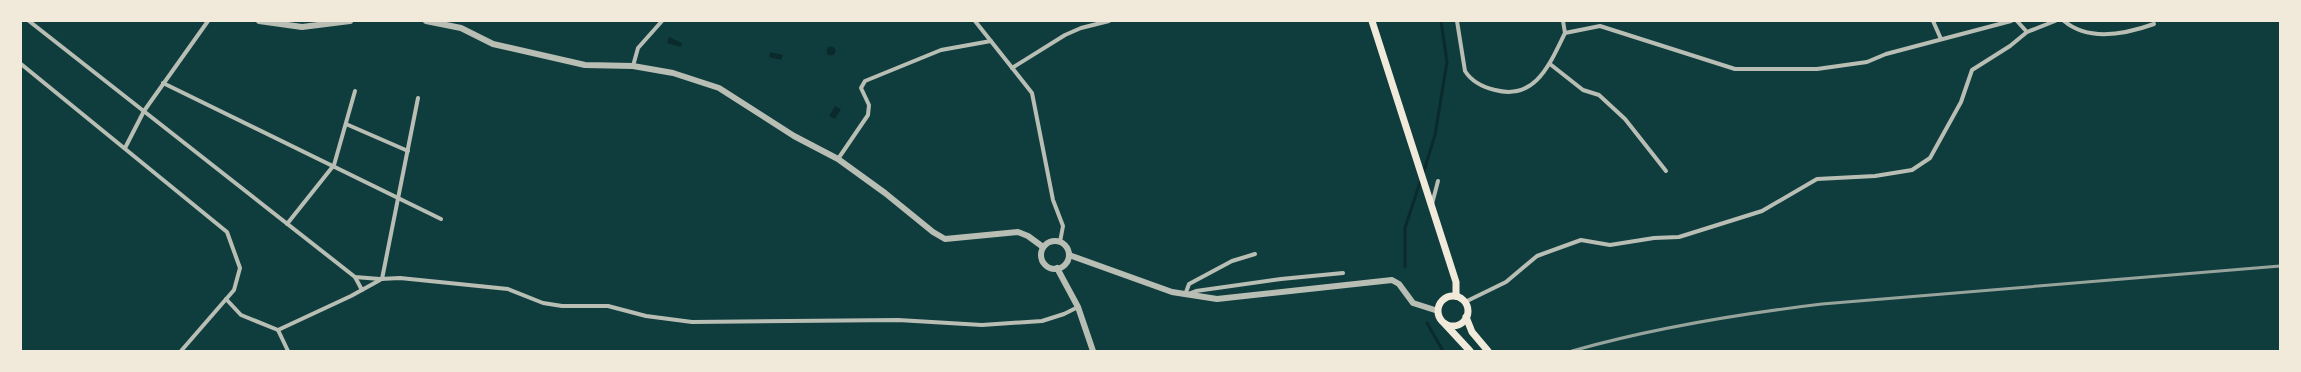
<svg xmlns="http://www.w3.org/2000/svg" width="2301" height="372" viewBox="0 0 2301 372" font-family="Signika,sans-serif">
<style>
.water{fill:#0a2a2b}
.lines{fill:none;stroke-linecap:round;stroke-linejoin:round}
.stream{stroke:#0a2a2b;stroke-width:3}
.minor{stroke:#b8beb3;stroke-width:4}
.tertiary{stroke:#b8beb3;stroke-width:6}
.secondary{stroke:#f1e9da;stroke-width:7}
.rail{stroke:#97a49c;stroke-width:3}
</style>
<rect width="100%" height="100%" fill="#0f3d3e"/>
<!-- water -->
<g class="water">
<path d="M669,37l13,6 -1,4 -14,-4z"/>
<circle cx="831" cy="51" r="4.5"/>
<path d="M770,52l13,3 -2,5 -12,-3z"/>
<path d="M835,106l6,3 -6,10 -6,-3z"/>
</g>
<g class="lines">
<!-- stream -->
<g class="stream">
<path d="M1423,174l12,-39 12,-73 -6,-41"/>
<path d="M1405,267v-39l16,-49"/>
<path d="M1427,323l16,28"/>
</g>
<!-- minor -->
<g class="minor">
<path d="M29,21l326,256 25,2 20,-1 108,11 35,14 19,3h46l38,10 46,6 206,-2 84,5 60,-4 22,-7 14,-7"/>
<path d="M975,21l57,72 21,107 10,26 -3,16"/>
<path d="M1457,21l8,50c7,11 17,16 30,19 41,11 55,-27 70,-57"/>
<path d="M1563,21l2,12 35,-7 135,43h82l50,-7 19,-8 125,-33"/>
<path d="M1933,21l8,18"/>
<path d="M2017,21l10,11 28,-11"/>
<path d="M2064,21c25,21 62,13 90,3"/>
<path d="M21,64l206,168 13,36 -6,22 -53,61"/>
<path d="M1550,64l33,26 16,5 26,24 41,52"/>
<path d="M633,66l5,-18 24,-27"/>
<path d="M1012,68l53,-33 16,-7 28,-7"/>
<path d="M163,83l278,136"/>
<path d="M346,124l62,27"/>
<path d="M125,148l19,-37 64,-90"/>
<path d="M838,159l30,-44 1,-10 -8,-17 4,-7 76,-31 50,-9"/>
<path d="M1432,204l6,-23"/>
<path d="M287,224l47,-59 21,-74"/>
<path d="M355,277l7,13"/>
<path d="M382,279l36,-181"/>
<path d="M1188,294l8,-3 85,-12 62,-6"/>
<path d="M1185,295l4,-11 43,-23 23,-7"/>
<path d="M226,299l15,16 37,15 10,21"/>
<path d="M1465,302l41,-20 31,-26 44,-16 29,5 44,-7 25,-1 83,-26 55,-32 58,-3 37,-6 18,-12 31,-56 11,-32 38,-24 17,-14"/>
<path d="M278,330l73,-34 29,-16"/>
</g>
<!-- tertiary -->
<g class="tertiary">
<path d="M259,21l43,6 48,-6"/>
<path d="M426,21l35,7 32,16 92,21 48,1 40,7 46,15 75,48 44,23 47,34 48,39 12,7 73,-7 10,4 15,11"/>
<circle cx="1055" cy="255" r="14"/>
<path d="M1069,255l103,37 45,7 175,-19 7,4 14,19 25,8"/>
<path d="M1057,268l21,39 15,44"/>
</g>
<!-- secondary -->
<g class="secondary">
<path d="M1372,21l84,261v14"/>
<circle cx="1453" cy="311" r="15"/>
<path d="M1466,317l6,15 16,19"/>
<path d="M1445,324l25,27"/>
</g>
<!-- rail -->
<path class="rail" d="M1572,351c81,-23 166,-37 250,-47l458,-38"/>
</g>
<!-- border -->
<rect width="2301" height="372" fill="none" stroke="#f1e9da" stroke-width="44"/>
</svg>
